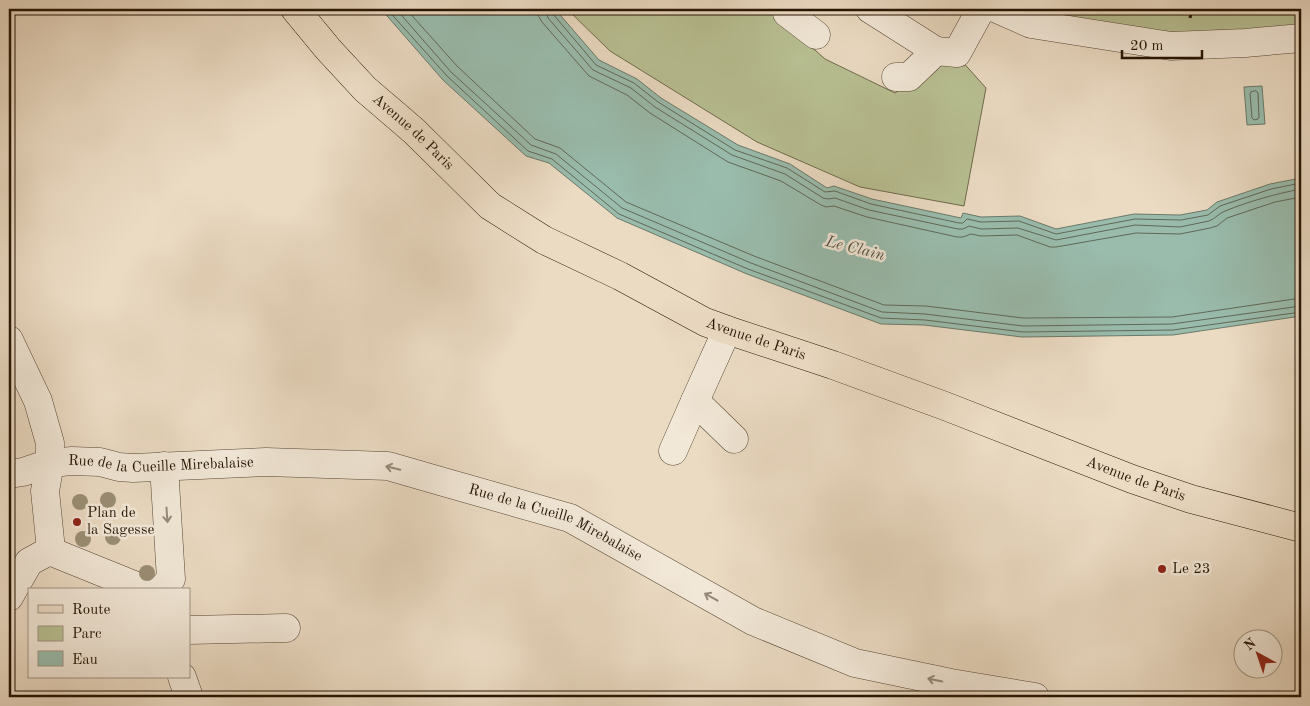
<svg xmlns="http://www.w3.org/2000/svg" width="1310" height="706" viewBox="0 0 1310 706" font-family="'Old Standard TT',serif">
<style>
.green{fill:#b8c093;stroke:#6f6a4c}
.water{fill:#99bcad;stroke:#6b7969}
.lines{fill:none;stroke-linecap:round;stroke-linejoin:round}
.shore{stroke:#606858;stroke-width:1}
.minor-casing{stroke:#574634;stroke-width:29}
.major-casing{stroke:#261504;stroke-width:29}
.path{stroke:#261504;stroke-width:3;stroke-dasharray:4 2.5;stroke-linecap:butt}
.minor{stroke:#f2e8d8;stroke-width:28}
.major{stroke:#ebdbc3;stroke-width:28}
.tree{fill:#9b8f75}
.oneway{stroke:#968979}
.poi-dot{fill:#8f2418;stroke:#f2e8d8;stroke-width:2}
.labels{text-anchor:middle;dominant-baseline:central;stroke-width:5;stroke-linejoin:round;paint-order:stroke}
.street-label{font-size:15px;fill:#261504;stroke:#f2e8d8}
.poi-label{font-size:15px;fill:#261504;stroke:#f2e8d8;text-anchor:start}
.water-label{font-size:16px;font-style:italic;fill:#4e4f3f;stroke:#f2e8d8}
</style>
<rect width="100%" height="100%" fill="#ebdbc3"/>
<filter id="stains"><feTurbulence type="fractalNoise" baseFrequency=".004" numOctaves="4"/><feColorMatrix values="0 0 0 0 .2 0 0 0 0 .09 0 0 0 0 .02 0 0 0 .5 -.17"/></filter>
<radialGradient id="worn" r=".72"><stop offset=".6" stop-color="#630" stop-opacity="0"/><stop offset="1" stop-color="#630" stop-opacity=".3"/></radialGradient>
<!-- green -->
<g class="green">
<path d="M567,9h216l-5,8 47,42 70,34 29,-20 12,-15 24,1 26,29 -22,118 -104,-19 -103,-45 -147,-91z"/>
<path d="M1017,9h284v20l-96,9z"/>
</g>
<!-- water -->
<g class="water">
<path d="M381,9h174l44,51 38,19 24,19 77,47 52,19 37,24 7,-2 38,13 89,19 2,-5 18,4 39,-1 36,13 78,-15 46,1 27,-5 10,-8 53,-18 31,-6v138l-128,19 -151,2 -98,-12 -43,-1 -134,-50 -130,-56 -68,-55 -23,-7 -83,-76z"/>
<path d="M1262,86l3,38 -18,1 -3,-38z"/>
</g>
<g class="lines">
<!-- shore -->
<g class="shore">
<path d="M387,9l60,67 81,75 24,8 67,55 129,55 133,49 44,2 98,12 150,-2 128,-18"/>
<path d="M396,9l55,63 80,73 25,9 66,54 129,55 131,49 43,2 98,12 149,-2 129,-18"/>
<path d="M406,9l51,57 78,73 25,9 66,54 128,54 130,49 42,1 97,12 149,-1 129,-19"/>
<path d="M538,9v6l4,7 47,54 38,19 23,18 78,49 53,19 40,24 5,2 8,-1 33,11 90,20h6l8,-3 10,2 36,-1 33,12h6l80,-14 44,1 30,-6 7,-2 10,-8 48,-16 26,-5"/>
<path d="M545,9l3,9 45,52 38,18 24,19 77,48 53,19 38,24 5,1 7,-1 34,12 89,19h5l6,-3 12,3 37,-1 38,12 79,-15 45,2 29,-6c6,-2 10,-8 16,-10 25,-10 50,-17 76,-22"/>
<path d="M552,9l1,5 43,51 38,18 24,19 77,48 52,18 38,24 10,-1 36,13 88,19h4l4,-4 14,3 38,-1 37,13 79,-15 46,1 27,-5 12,-9 51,-17 30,-6"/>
<path d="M1256,91l2,2 1,24 -1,2 -4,1 -2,-2 -2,-24 1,-2z"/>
</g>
<!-- minor casing -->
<g class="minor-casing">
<g id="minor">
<path d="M791,9l-4,4 29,22"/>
<path d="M870,9l66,42"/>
<path d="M997,9l34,15 140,22 74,-3 56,-5"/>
<path d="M896,77h13l27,-26 21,2 24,-44"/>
<path d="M9,340l29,61 12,42v20l-5,28 6,59 -22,12 -20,35"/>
<path d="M695,401l39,38"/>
<path d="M673,451l22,-50 32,-71"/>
<path id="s1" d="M9,474l14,-2 27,-9 22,-2 28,1 19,5 14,1 133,-6 122,4 52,15 130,37 183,103 102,42 96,20 84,14"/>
<path d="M51,550l6,4 89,36"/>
<path d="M161,590l10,-11 -7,-113"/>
<path d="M189,630l97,-2"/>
<path d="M182,677l7,20"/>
</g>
</g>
<!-- major casing -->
<g class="major-casing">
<g id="major">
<path id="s2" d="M295,9l33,40 37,40 49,42 76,75 54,34 76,36 85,46 22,8 106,35 112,41 187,73 59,20 110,29"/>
</g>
</g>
<!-- path -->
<path class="path" d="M1190,18l2,-9"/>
<!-- minor -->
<use href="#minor" class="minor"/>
<!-- major -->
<use href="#major" class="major"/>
</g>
<!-- trees -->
<g class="tree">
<circle cx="108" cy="500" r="8"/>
<circle cx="80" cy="502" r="8"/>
<circle cx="113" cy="537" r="8"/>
<circle cx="83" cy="539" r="8"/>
<circle cx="147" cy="573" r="8"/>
</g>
<!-- one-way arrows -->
<defs><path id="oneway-shaft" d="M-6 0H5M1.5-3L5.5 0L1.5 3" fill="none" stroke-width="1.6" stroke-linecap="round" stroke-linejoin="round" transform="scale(1.25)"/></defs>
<g class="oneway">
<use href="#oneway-shaft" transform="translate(393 468) rotate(-166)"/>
<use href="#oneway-shaft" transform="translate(167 515) rotate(86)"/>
<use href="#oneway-shaft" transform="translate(711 597) rotate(-151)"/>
<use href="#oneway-shaft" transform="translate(935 680) rotate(-168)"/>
</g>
<!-- markers -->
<g class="poi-dot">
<circle cx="77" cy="522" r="5"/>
<circle cx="1162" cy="569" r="5"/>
</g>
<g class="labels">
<!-- street labels -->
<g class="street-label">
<text stroke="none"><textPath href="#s2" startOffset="171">Avenue de Paris</textPath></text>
<text stroke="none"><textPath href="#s2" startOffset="576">Avenue de Paris</textPath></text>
<text stroke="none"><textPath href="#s1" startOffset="154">Rue de la Cueille Mirebalaise</textPath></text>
<text stroke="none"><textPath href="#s2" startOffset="981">Avenue de Paris</textPath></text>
<text stroke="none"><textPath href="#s1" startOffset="559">Rue de la Cueille Mirebalaise</textPath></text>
</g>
<!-- poi labels -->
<g class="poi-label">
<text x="87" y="513">Plan de<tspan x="87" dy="17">la Sagesse</tspan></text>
<text x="1172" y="569">Le 23</text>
</g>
<!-- water labels -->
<g class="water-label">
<text transform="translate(855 249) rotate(14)">Le Clain</text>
</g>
</g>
<!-- margin -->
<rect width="1310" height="706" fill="none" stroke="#ebdbc3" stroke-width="30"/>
<rect x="10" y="10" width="1290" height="686" fill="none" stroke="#261504" stroke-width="2.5"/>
<rect x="15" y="15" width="1280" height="676" fill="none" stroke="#261504"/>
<!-- legend -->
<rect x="28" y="588" width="162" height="90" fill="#f2e8d8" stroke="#a09483"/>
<rect x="38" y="605" width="25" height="8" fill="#ebdbc3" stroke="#a09483"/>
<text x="72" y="614" font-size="15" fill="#261504">Route</text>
<rect x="38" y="626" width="25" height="15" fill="#b8c093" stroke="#a09483"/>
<text x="72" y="638" font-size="15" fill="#261504">Parc</text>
<rect x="38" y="651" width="25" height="15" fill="#99bcad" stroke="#a09483"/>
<text x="72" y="664" font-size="15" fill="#261504">Eau</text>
<!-- north arrow -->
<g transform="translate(1258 654) rotate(320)"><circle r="24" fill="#f2e8d8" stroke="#a09483"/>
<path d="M0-4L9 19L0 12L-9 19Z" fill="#8f2418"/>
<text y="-8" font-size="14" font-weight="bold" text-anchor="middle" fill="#261504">N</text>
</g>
<!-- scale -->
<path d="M1122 50v8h80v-8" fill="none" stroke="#261504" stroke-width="2.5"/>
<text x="1130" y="50" font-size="15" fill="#261504" stroke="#f2e8d8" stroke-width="4" paint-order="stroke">20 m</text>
<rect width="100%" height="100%" filter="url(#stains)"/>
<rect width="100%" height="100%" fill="url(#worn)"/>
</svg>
